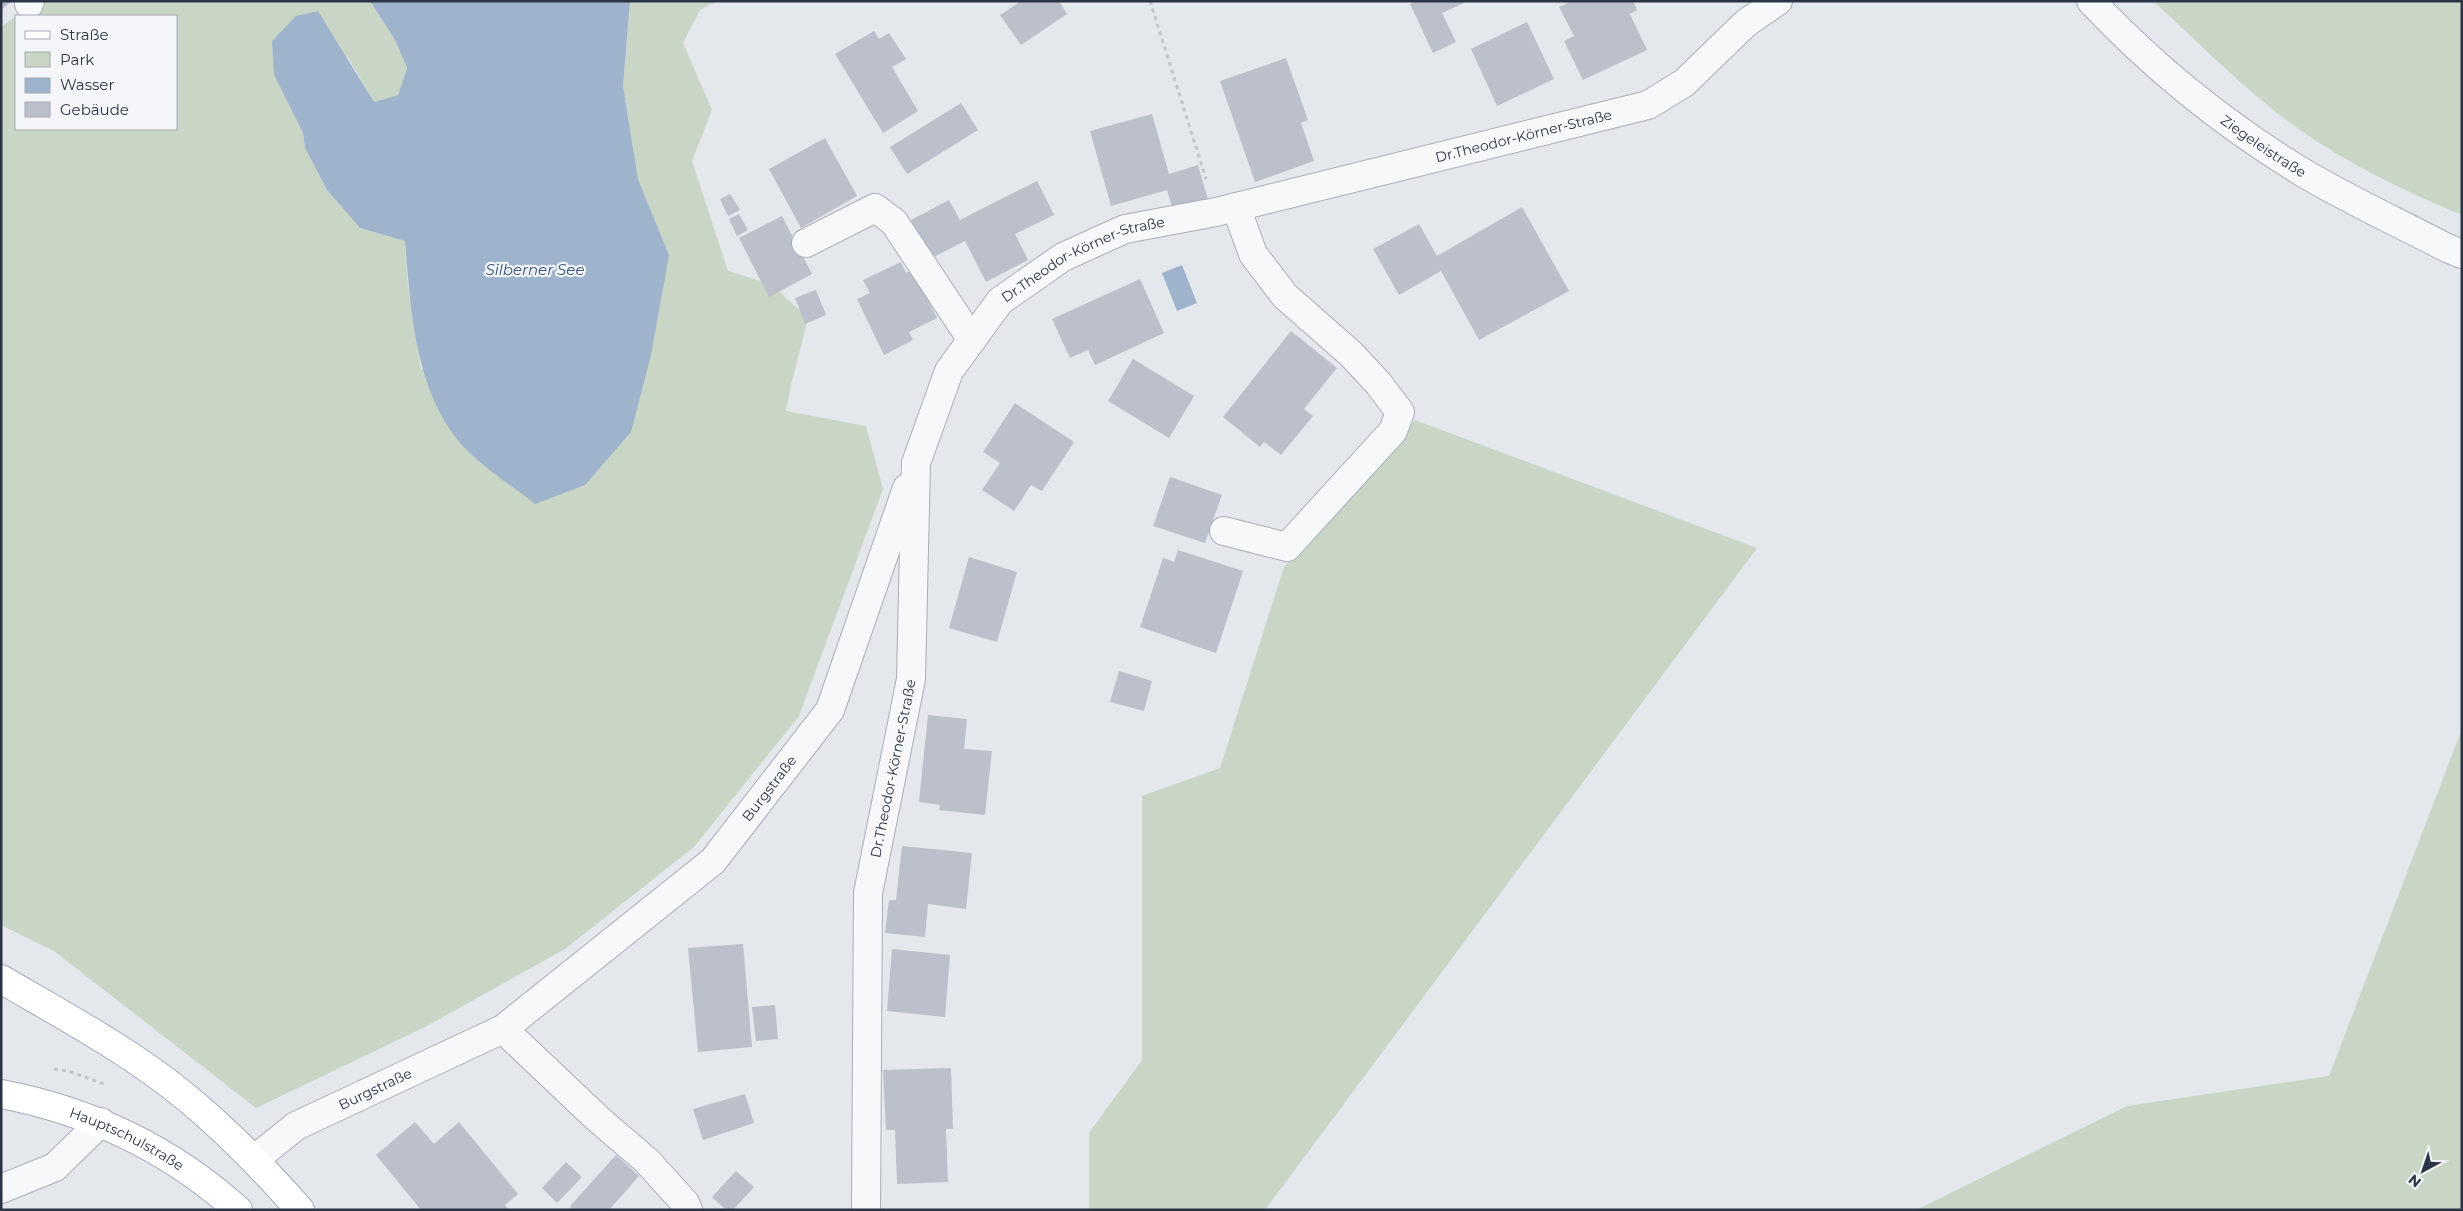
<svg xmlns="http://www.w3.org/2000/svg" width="2463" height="1211" viewBox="0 0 2463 1211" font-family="Montserrat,sans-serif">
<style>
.green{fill:#c9d6c5}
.water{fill:#9fb4cc}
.building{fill:#bbc0ca}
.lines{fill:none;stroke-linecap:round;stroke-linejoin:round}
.minor-casing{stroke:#a9aeb7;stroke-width:30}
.major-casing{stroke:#a3abb8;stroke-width:30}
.path{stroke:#c2c5cb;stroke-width:3;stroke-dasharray:4 4;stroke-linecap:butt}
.minor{stroke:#f7f8fa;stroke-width:28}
.major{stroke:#fff;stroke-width:28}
.labels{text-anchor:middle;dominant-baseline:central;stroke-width:4.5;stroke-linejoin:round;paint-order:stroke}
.street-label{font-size:14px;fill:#2b3445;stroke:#f4f6f9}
.water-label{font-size:15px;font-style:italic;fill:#34527a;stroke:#f4f6f9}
</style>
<rect width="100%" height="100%" fill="#e4e7ec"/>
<!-- green -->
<g class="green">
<path d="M42,1h328l25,39 12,28 -9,27 -24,8 -26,-46 -74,18 29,58 2,15 22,42 33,38 45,13 3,45 13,84 248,-115 -31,-76 -15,-93 7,-85h87l-17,9 -17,33 29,67 -20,51 36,110 43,13 37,34 -17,67 -5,26 80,15 17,63 -84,227 -105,131 -129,102 -140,78 -169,81 -202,-157 -53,-26v-898l15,-11v113h160v-113h-159z"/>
<path d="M2153,1h309v214c-66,-27 -134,-61 -190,-106 -41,-33 -79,-72 -119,-108z"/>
<path d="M1415,420l342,128 -492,662h-176v-77l53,-73v-264l78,-28 64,-201z"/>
<path d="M2462,729v481h-546l211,-104 202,-30z"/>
</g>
<!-- water -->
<g class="water">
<path d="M370,1h260l-7,85 15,93 31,76 -18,100 -20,77 -46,53 -50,19c-20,-16 -44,-31 -63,-49 -57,-53 -61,-142 -67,-214l-45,-13 -33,-38 -22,-42 -2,-15 -29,-58 -2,-34 24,-25 22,-5 56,91 24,-7 9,-27 -12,-28z"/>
<path d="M1182,265l15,38 -20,8 -15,-38z"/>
</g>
<!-- building -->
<g class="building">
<path d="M1,1h11l-11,9z"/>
<path d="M1021,1h38l8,13 -46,31 -21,-30z"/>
<path d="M1417,1h46l1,2 -22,10 14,29 -23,11 -23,-49z"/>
<path d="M1571,1h62l4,9 -7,4 17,36 -64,30 -19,-39 10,-5 -15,-29z"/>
<path d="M1527,22l27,57 -57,27 -26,-57z"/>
<path d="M874,31l5,8 10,-6 17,26 -14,8 26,44 -35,22 -48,-79z"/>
<path d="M1286,58l22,62 -7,3 13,38 -59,21 -35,-101z"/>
<path d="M961,103l17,27 -71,44 -17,-27z"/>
<path d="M1152,114l17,60 29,-9 11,38 -35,10 -7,-23 -56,16 -21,-75z"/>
<path d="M825,138l32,58 -56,32 -32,-59z"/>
<path d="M1037,181l17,34 -39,19 13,26 -42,22 -21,-41 -35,18 -19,-39 38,-20 11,20z"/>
<path d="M730,194l10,16 -12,6 -8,-17z"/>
<path d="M1522,207l47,84 -90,49 -38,-69 -42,24 -26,-46 46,-25 18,32z"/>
<path d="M739,214l9,16 -11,6 -8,-17z"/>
<path d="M782,216l30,58 -43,23 -30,-59z"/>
<path d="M901,262l5,11 7,-3 24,48 -28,14 4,8 -29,15 -27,-56 13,-6 -7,-13z"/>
<path d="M1140,279l24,54 -69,32 -7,-15 -18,8 -18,-39z"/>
<path d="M816,290l10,25 -21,9 -10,-26z"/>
<path d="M1291,331l46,37 -33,41 9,7 -32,39 -17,-13 -4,5 -37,-30z"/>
<path d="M1133,359l61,37 -25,42 -61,-37z"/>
<path d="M1015,403l59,39 -32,49 -11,-6 -17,26 -32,-21 18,-27 -17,-11z"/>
<path d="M1170,477l52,18 -17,48 -52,-17z"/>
<path d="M1178,550l65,21 -27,82 -76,-26 23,-69 11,4z"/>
<path d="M969,557l48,15 -20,70 -48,-14z"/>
<path d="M1119,671l33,10 -8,30 -34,-9z"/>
<path d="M928,715l39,4 -3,30 28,2 -7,64 -46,-5 1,-5 -21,-3z"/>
<path d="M902,846l70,7 -6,56 -38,-5 -3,33 -40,-4 4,-33h7z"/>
<path d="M743,944l9,103 -54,5 -10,-104z"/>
<path d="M892,949l58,6 -5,62 -58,-6z"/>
<path d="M775,1005l3,34 -22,2 -4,-34z"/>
<path d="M951,1068l2,61h-7l2,53 -51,2 -2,-54h-9l-3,-60z"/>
<path d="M745,1094l9,29 -51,17 -10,-31z"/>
<path d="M415,1122l19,22 25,-22 59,72 -13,11 4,5h-88l-45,-55z"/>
<path d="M616,1155l23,21 -30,34h-39l1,-5z"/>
<path d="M566,1162l16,15 -25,26 -15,-15z"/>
<path d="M736,1171l18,16 -21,23h-7l-14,-13z"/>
</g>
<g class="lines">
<!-- minor casing -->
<g class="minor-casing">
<g id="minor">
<path id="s1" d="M2091,1c62,66 134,124 211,171 47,28 97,51 145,76l15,6"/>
<path d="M29,4l1,-3"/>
<path d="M806,243l69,-35 19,14 78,118"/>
<path d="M1224,531l63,16 106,-116 7,-19 -22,-29 -27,-29 -66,-58 -32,-42 -17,-47"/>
<path d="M503,1029l94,89 50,43 38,42 3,7"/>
<path id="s2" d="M255,1159l41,-33 207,-97 210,-168 117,-151 77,-222"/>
<path d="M1,1189l54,-22 46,-45"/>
<path id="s3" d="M866,1210l2,-317 43,-214 5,-216 33,-92 51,-70 63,-44 62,-28 91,-17 432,-107 36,-22 62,-60 32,-22"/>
</g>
</g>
<!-- major casing -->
<g class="major-casing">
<g id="major">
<path d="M1,979c63,37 129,72 186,119 41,34 78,72 113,112"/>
<path id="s4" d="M1,1094c89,17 169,55 237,116"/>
</g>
</g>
<!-- path -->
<g class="path">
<path d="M1150,1l56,178"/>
<path d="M54,1069l14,2 39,14"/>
</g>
<!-- minor -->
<use href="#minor" class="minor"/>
<!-- major -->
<use href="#major" class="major"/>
</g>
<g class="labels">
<!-- street labels -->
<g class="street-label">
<text stroke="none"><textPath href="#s3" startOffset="1490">Dr.Theodor-Körner-Straße</textPath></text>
<text stroke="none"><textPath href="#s1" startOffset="226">Ziegeleistraße</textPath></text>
<text stroke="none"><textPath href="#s3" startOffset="1030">Dr.Theodor-Körner-Straße</textPath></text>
<text stroke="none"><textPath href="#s3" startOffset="444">Dr.Theodor-Körner-Straße</textPath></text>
<text stroke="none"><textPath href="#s2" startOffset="642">Burgstraße</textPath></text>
<text stroke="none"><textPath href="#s2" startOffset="140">Burgstraße</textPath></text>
<text stroke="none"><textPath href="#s4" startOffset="134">Hauptschulstraße</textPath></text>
</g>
<!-- water labels -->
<g class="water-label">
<text x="535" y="269">Silberner See</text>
</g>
</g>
<!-- border -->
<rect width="2463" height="1211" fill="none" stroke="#2b3445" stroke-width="5"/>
<!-- legend -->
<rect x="15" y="15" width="162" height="115" fill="#f4f6f9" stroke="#a4a8b1"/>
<rect x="25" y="31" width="25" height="8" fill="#ffffff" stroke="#a4a8b1"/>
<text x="60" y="40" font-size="15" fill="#2b3445">Straße</text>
<rect x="25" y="52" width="25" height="15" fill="#c9d6c5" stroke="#a4a8b1"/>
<text x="60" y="65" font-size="15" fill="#2b3445">Park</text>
<rect x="25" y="78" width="25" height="15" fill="#9fb4cc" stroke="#a4a8b1"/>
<text x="60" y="90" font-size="15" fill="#2b3445">Wasser</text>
<rect x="25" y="102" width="25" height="15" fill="#bbc0ca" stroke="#a4a8b1"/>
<text x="60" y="115" font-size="15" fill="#2b3445">Gebäude</text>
<!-- north arrow -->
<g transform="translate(2423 1171) rotate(220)" stroke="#f4f6f9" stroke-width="4" paint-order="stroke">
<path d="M0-4L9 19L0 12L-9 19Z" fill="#2b3445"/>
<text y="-8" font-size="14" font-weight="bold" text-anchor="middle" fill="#2b3445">N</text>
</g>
</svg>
